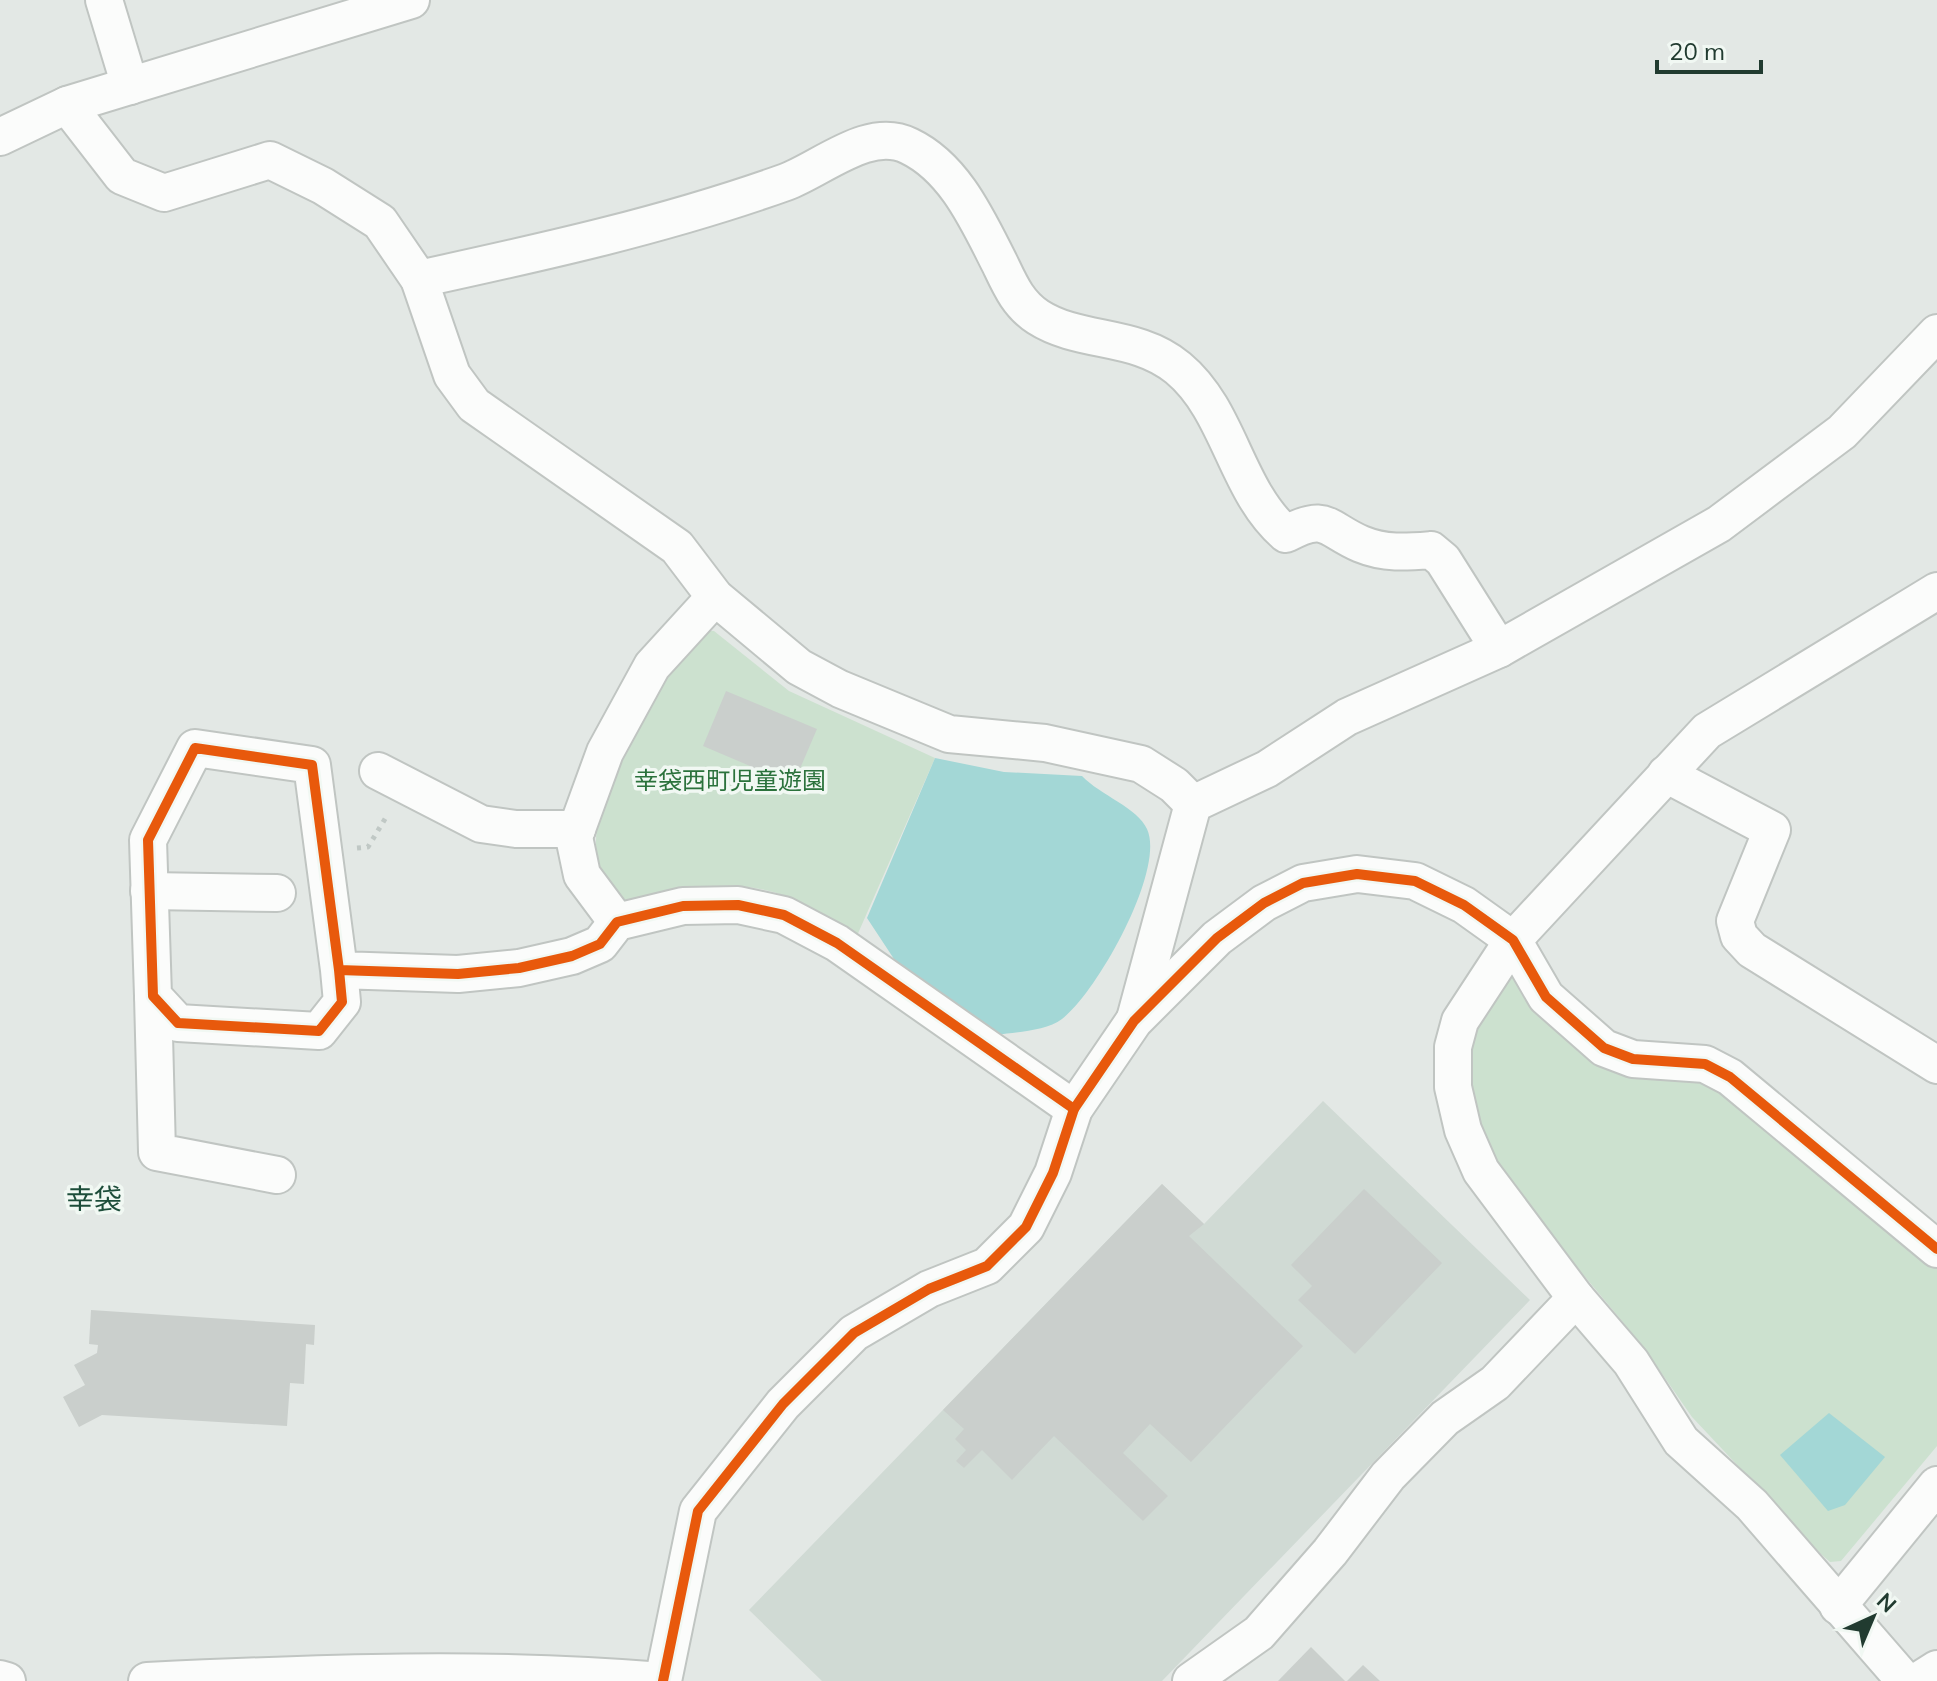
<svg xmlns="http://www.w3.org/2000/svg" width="1937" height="1681" viewBox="0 0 1937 1681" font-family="Mulish,'Noto Sans JP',sans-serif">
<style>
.built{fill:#d0dad4}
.green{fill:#cce1cf}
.water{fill:#a3d7d6}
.building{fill:#cacfcc}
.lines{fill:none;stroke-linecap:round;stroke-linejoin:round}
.minor-casing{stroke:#c0c5c2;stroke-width:40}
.path{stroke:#c0c8c5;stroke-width:5;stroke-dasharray:4 6;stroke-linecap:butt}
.minor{stroke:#fbfcfb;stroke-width:36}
.cycleway-casing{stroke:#f1f8f3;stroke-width:15}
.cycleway{stroke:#e8590c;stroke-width:10}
.labels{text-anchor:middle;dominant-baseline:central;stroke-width:7;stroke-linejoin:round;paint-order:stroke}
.park-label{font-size:24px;fill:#2b723c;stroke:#f1f8f3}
.quarter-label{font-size:28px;fill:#1d4d3a;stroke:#f1f8f3}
</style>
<rect width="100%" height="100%" fill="#e3e8e5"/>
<!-- built -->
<path class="built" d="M1323,1101l207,199 -368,381h-340l-73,-71 413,-426 42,40z"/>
<!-- green -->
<g class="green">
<path d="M699,630l15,1 75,60 146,67 -79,180c-54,-43 -99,-61 -169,-47 -16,3 -38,14 -54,11 -19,-4 -31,-19 -35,-37 -16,-68 61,-180 101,-235z"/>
<path d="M1512,962l28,47 158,61 239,193v183l-96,115 -11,1 -9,-8 -129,-137 -50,-72 -142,-170 -30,-73 -3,-47 6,-27z"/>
</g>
<!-- water -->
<g class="water">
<path d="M935,758l69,14 78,4c18,19 56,32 65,53 19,41 -51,165 -85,190 -16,12 -46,13 -65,16l-103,-76 -27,-41z"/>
<path d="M1829,1413l56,44 -40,48 -17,6 -48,-56z"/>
</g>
<!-- building -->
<g class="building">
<path d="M726,691l91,38 -24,56 -33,-13 -2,6 -12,-4 4,-8 -47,-20z"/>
<path d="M1162,1184l42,40 -15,12 114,110 -112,116 -41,-38 -27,29 45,43 -25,25 -89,-85 -42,44 -30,-30 -18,18 -8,-7 10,-11 -11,-11 9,-10 -21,-19z"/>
<path d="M1364,1189l78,74 -87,91 -57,-54 14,-14 -21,-21z"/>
<path d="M91,1310l224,15 -1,20 -8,-1 -2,40 -14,-1 -3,43 -185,-11 -23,12 -16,-30 22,-12 -11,-20 23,-12 1,-8 -9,-1z"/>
<path d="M1311,1647l34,34h-67z"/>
<path d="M1363,1665l17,16h-33z"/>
</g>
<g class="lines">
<!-- minor casing -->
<g class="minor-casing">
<g id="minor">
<path d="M104,0l26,86"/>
<path d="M67,105l55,71 42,17 106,-33 53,26 57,36 39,57 33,96 22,30 203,142 38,50 84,70 41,22 109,45 96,9 96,21 33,21 19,19"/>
<path d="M0,137l67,-32 344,-105"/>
<path d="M419,279c124,-27 247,-54 367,-97 37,-14 83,-56 123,-36 46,22 69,75 91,118 10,21 18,40 38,53 42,27 98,16 140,51 52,43 57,122 108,166 41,-22 40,-5 75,10 24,10 46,8 70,6l12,10 56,89"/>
<path d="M378,771l103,53 35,5h61"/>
<path d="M1666,774l106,56 -37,91 4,15 13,14 185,115"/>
<path d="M149,891l128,2"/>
<path d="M617,922l-35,-47 -8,-38 31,-85 47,-86 63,-69"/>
<path d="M339,970l-27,-205 -117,-17 -47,92 5,156 25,27 141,8 23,-29 -3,-32 119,4 61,-6 53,-12 28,-12 17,-22 66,-16 55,-1 46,10 53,28 237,166"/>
<path d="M153,996l4,156 120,23"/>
<path d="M1135,1019l58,-215 74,-35 80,-52 152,-68 220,-125 123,-92 95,-99"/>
<path d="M1838,1606l99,-121"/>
<path d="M0,1679l7,2"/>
<path d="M147,1681c172,-8 343,-15 515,0"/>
<path d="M663,1681l35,-170 85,-107 71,-71 75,-44 58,-23 39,-39 27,-54 21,-64 60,-88 83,-83 47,-35 39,-20 54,-9 58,7 49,24 49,35 33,57 58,51 29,11 72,5 25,13 207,172"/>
<path d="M1191,1681l68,-48 71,-81 58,-76 57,-58 50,-35 81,-85"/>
<path d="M1905,1681l-153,-176 -71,-64 -50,-79 -55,-64 -95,-127 -18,-41 -10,-43v-40l7,-26 53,-81 194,-209 230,-140"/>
<path d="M1918,1681l19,-12"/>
</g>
</g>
<!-- path -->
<path class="path" d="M357,848l11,-1 20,-33"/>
<!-- minor -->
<use href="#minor" class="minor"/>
<!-- cycleway casing -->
<g class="cycleway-casing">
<g id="cycleway">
<path d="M339,970l-27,-205 -117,-17 -47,92 5,156 25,27 141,8 23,-29 -3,-32 119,4 61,-6 53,-12 28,-12 17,-22 66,-16 55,-1 46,10 53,28 237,166"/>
<path d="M663,1681l35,-170 85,-107 71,-71 75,-44 58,-23 39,-39 27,-54 21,-64 60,-88 83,-83 47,-35 39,-20 54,-9 58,7 49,24 49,35 33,57 58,51 29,11 72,5 25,13 207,172"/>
</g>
</g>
<!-- cycleway -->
<use href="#cycleway" class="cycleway"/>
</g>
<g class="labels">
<!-- park labels -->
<g class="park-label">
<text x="730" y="780">幸袋西町児童遊園</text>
</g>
<!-- quarter labels -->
<g class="quarter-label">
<text x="94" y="1198">幸袋</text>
</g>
</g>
<!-- north arrow -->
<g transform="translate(1873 1617) rotate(44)" stroke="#f1f8f3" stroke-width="6" paint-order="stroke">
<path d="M0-6L14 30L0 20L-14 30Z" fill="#213b30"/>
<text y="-12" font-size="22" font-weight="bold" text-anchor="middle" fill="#213b30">N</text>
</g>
<!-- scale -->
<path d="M1657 60v12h104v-12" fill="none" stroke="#213b30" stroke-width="4"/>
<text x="1669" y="60" font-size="24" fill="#213b30" stroke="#f1f8f3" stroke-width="6" paint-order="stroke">20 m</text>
</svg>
